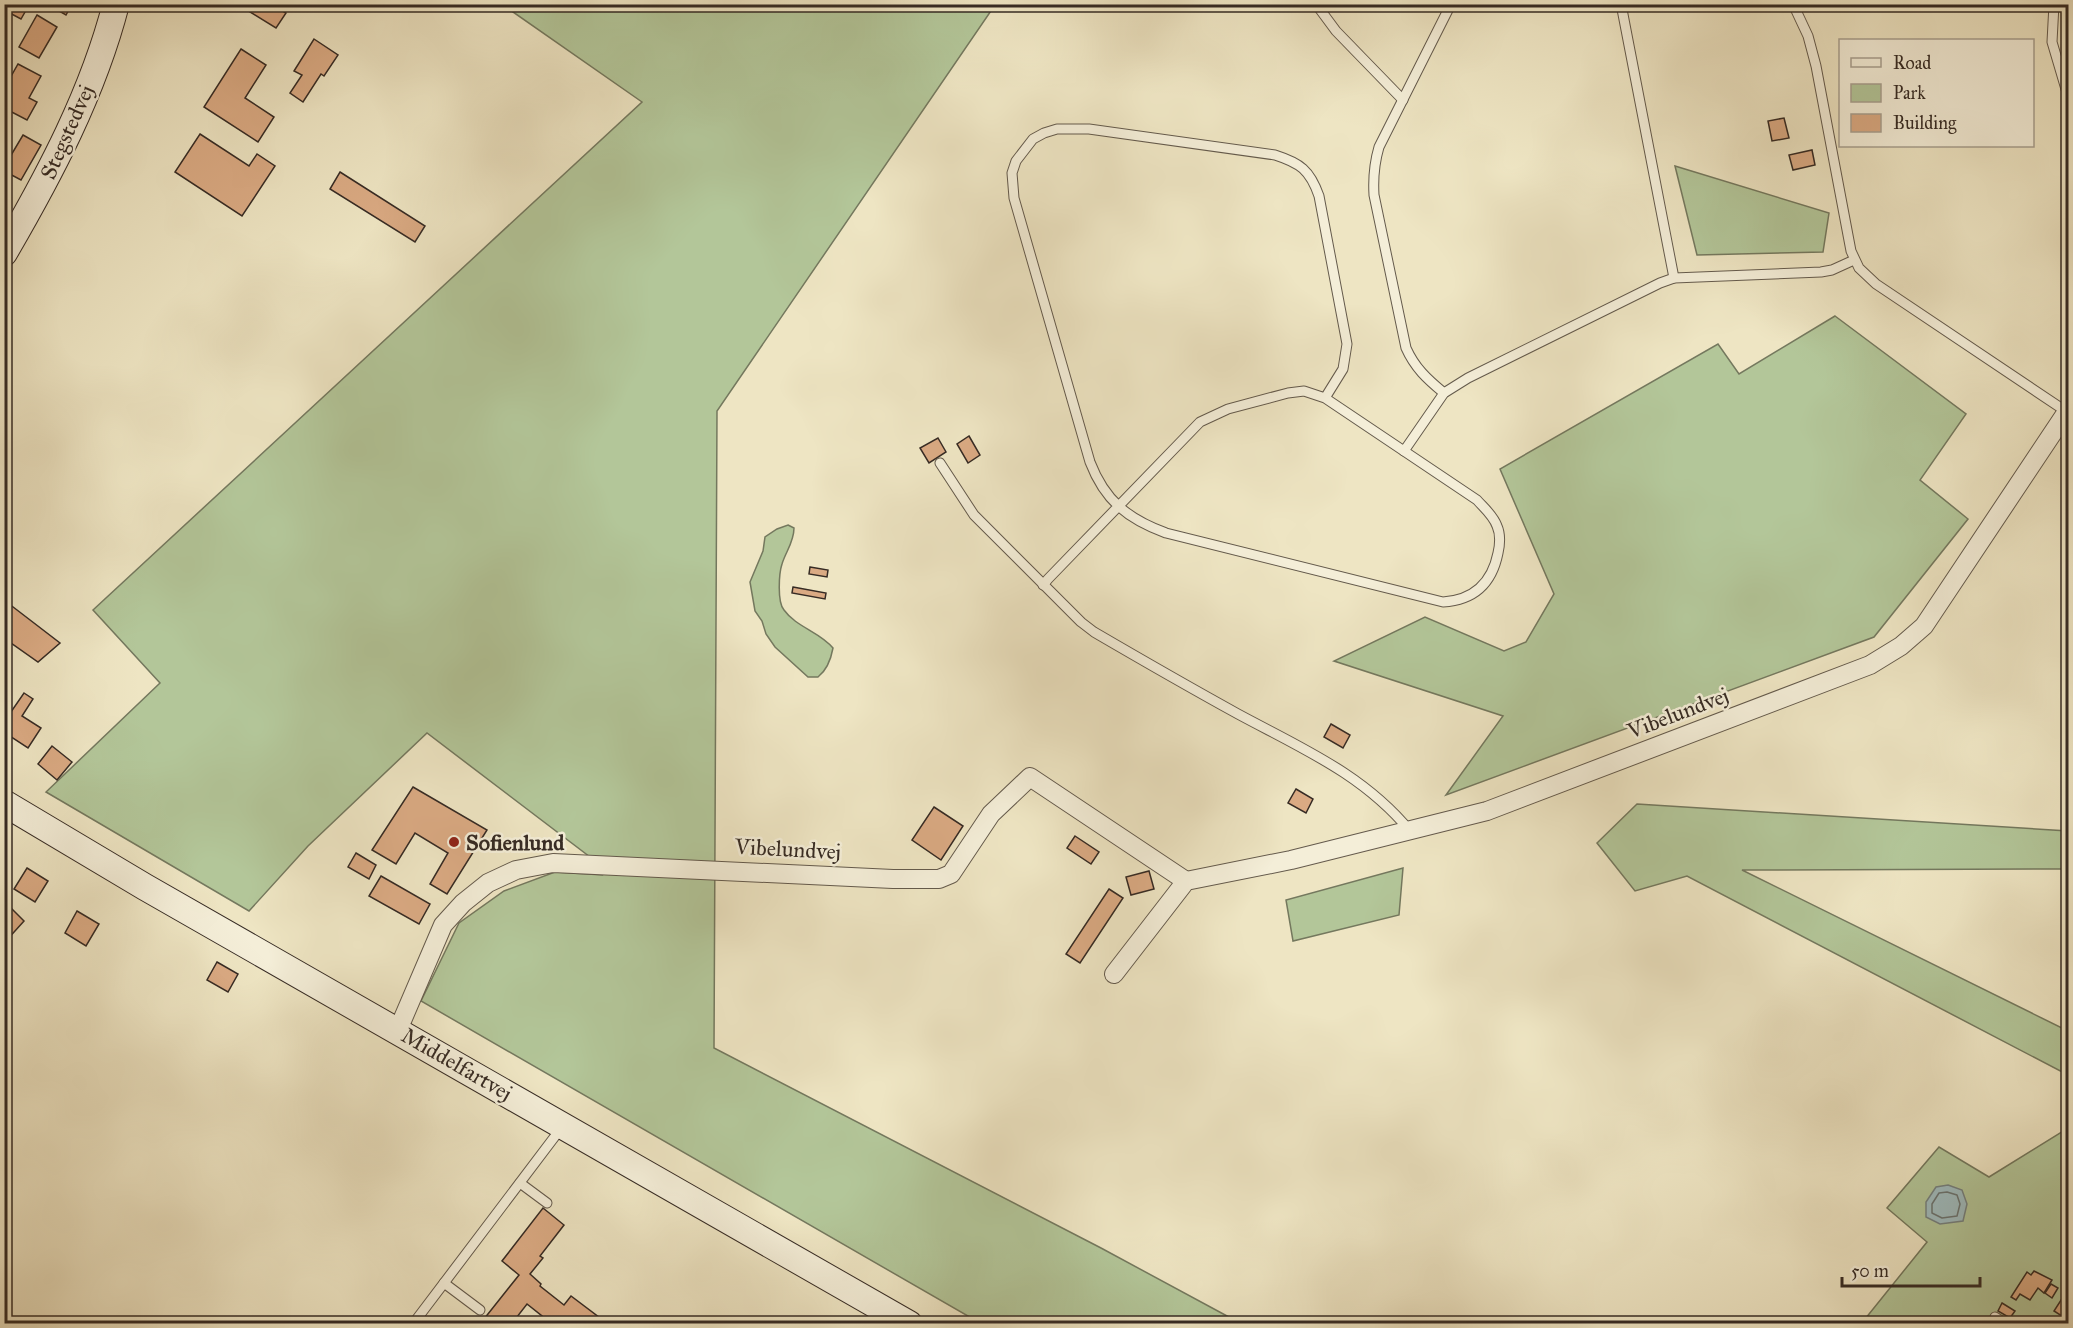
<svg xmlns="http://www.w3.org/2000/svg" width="2073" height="1328" viewBox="0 0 2073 1328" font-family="'IM FELL Great Primer',serif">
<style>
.green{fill:#b3c699;stroke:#74785e;stroke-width:1.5}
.water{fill:#9fbcbf;stroke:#758281;stroke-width:1.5}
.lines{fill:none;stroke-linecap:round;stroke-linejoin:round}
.shore{stroke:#6a7472;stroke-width:1.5}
.building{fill:#daaa83;stroke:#362b24;stroke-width:1.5}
.lane-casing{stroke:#645a4c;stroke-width:11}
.street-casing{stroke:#645a4c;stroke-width:20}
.secondary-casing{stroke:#362b24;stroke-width:28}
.lane{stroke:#f4eed8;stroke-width:9}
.street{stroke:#f4eed8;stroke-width:18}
.secondary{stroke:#f4eed8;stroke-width:26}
.poi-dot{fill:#8f2418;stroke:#f4eed8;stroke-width:2}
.labels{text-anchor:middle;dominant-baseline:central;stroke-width:5;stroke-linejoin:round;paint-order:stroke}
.street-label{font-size:22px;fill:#362b24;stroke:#f4eed8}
.poi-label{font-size:22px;font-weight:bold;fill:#362b24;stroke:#f4eed8;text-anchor:start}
</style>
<rect width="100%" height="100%" fill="#eee5c3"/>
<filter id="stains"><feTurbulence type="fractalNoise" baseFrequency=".00333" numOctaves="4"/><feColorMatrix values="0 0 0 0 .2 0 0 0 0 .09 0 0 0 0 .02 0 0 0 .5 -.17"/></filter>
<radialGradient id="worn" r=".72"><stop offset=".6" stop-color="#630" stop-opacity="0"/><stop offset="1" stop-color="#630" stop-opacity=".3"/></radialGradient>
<!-- green -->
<g class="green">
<path d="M503,5h492l-278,406 -3,637 387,200 139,75h-260l-559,-322 38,-78 45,-32 51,-19 47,3 -12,-18 -163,-124 -119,113 -59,65 -203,-119 114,-109 -67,-73 549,-508z"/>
<path d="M1675,166l154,47 -6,39 -126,3z"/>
<path d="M1835,316l131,98 -46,66 48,39 -94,118 -428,158 57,-79 -169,-55 91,-44 79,34 22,-9 28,-48 -54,-125 218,-125 21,30z"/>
<path d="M788,525l6,3c0,14 -8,23 -12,36 -3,9 -5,38 2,46 12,17 36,22 49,38 -2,11 -6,22 -15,29h-10l-33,-30 -9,-13 -4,-13 -7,-10 -5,-29 13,-31 2,-14 12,-8z"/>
<path d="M1637,804l431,27v38l-326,1 326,161v44l-381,-199 -52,15 -38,-48z"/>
<path d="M1403,868l-4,47 -106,26 -7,-41z"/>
<path d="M2068,1128v195l-207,1 66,-82 -40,-34 52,-61 50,30z"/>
</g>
<!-- water -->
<path class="water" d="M1948,1185l14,5 5,14 -4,17 -23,3 -14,-7v-15l10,-15z"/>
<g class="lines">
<!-- shore -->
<path class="shore" d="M1947,1192l10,3 3,9 -3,12 -15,2 -10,-5v-9l7,-11z"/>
</g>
<!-- building -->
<g class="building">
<path d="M4,4h24l1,1 -8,14 -17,-9z"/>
<path d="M47,4h25l-6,11z"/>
<path d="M237,4h34l15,9 -10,15z"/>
<path d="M37,15l20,12 -18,31 -20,-11z"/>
<path d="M314,39l24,16 -14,21 -3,-2 -18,28 -13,-9 12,-18 -8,-4z"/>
<path d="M241,49l25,16 -21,33 29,19 -16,25 -54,-35z"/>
<path d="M18,64l23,12 -12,22 8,4 -10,18 -23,-12v-10l5,-9 -4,-2z"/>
<path d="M1784,118l5,20 -17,3 -4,-20z"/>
<path d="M200,134l49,32 8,-12 18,12 -33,50 -67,-44z"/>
<path d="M23,135l18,10 -20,35 -17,-9v-4z"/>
<path d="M1812,150l3,15 -22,5 -4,-15z"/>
<path d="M340,172l85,54 -10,16 -85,-53z"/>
<path d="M969,436l11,19 -12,8 -11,-19z"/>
<path d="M938,438l8,14 -17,11 -9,-15z"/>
<path d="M810,567l18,3 -1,7 -18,-3z"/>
<path d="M793,587l33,6 -1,6 -33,-6z"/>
<path d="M4,600l56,43 -22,19 -34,-24z"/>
<path d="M24,693l9,6 -11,17 19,12 -13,20 -23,-15 4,-4 -5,-3v-4z"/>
<path d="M1331,724l19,11 -7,13 -19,-11z"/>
<path d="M52,746l20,16 -15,18 -19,-16z"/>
<path d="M413,787l74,43 -40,64 -17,-10 18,-31 -33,-20 -19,31 -24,-14z"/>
<path d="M1296,789l17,10 -7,14 -18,-10z"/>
<path d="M934,807l29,19 -22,34 -29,-20z"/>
<path d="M1075,836l24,16 -8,12 -24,-16z"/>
<path d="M356,853l20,12 -7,14 -21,-12z"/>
<path d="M27,868l21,13 -13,21 -21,-13z"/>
<path d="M1149,871l5,18 -23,6 -5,-18z"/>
<path d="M381,876l49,28 -11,20 -50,-28z"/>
<path d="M1109,889l14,9 -43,65 -14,-9z"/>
<path d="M8,905l16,16 -18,20 -2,-32z"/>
<path d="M77,911l22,13 -13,22 -21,-13z"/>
<path d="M217,962l21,12 -10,18 -21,-12z"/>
<path d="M543,1208l21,17 -24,31 3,2 -13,16 11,10 -1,2 24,19 7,-9 33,25 -2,3h-66l6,-8 -15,-12 -14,18 1,2h-34l39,-49 -17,-14z"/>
<path d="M2034,1271l18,9 -8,13 -6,-5 -8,12 -10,-6 -4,6 -5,-3 16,-25 4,3z"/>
<path d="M2051,1284l7,4 -6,10 -7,-5z"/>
<path d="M2063,1297l5,3v20l-14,-9z"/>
<path d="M2002,1303l13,8 -5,7 -12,-7z"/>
</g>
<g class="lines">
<!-- lane casing -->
<g class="lane-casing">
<g id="lane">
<path d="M1316,4l20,27 67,69"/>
<path d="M1621,4l53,274"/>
<path d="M1793,4l15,32 8,30 35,185 8,17 17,16 191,128"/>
<path d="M2054,4l-2,38 16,54"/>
<path d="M1444,393c-17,-14 -29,-25 -38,-45l-32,-153c-1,-17 0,-31 5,-48l72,-143"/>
<path d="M1404,451l40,-58 24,-15 192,-95 14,-5 147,-6 11,-2 22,-10"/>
<path d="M940,463l34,52 107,107 13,10c48,28 95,55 144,82 63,34 125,60 172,117"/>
<path d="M1043,585l5,-6 152,-157 28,-13 60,-16 16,-2 21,7 152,102c7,8 16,15 20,26 4,9 3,18 1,27 -6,30 -24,47 -55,49l-277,-69c-38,-14 -61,-32 -76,-71l-76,-264 -2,-25 4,-12 17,-22 11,-6 13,-4h32l186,26c25,8 35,15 44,41l28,148 -4,25 -18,29"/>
<path d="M520,1183l27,20"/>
<path d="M444,1283l36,27"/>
<path d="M1995,1317l11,7"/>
<path d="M413,1324l149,-197"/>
</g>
</g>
<!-- street casing -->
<g class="street-casing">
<g id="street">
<path d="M1114,974l72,-93 105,-21 196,-49 383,-146 31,-19 23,-20 144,-216"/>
<path d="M398,1030l45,-105 20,-22 25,-20 28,-13 37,-7 340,16h46l12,-5 40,-60 39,-37 156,104"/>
</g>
</g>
<!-- secondary casing -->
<g class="secondary-casing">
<g id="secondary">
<path d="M4,253c46,-79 89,-160 112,-249"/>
<path d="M4,803l141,84 764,437"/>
</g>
</g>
<!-- lane -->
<use href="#lane" class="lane"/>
<!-- street -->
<use href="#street" class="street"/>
<!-- secondary -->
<use href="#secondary" class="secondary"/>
</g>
<!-- markers -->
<circle class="poi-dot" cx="454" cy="842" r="6"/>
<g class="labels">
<!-- street labels -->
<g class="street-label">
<text transform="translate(67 132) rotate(-66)">Stegstedvej</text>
<text transform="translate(1678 713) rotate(-21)">Vibelundvej</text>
<text transform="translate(788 849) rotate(3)">Vibelundvej</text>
<text transform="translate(457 1064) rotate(30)">Middelfartvej</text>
</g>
<!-- poi labels -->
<g class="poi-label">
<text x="466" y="842">Sofienlund</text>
</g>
</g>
<!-- margin -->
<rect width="2073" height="1328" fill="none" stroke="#eee5c3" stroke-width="24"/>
<rect x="6" y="6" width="2061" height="1316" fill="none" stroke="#362b24" stroke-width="3"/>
<rect x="12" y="12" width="2049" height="1304" fill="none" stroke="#362b24" stroke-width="1.5"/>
<!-- legend -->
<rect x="1839" y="39" width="195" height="108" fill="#f4eed8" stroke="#a8a090" stroke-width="1.5"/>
<rect x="1851" y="58" width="30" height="9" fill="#f4eed8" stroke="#a8a090" stroke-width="1.5"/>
<text x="1893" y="69" font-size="18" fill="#362b24">Road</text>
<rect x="1851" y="84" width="30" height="18" fill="#b3c699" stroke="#a8a090" stroke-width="1.5"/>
<text x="1893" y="99" font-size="18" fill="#362b24">Park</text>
<rect x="1851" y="114" width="30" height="18" fill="#daaa83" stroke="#a8a090" stroke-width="1.5"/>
<text x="1893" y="129" font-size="18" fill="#362b24">Building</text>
<!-- scale -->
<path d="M1842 1277v9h138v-9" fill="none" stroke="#362b24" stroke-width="3"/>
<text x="1851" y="1277" font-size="18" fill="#362b24" stroke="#f4eed8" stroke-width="4.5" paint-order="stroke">50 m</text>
<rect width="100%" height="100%" filter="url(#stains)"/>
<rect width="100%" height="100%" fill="url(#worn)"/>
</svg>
